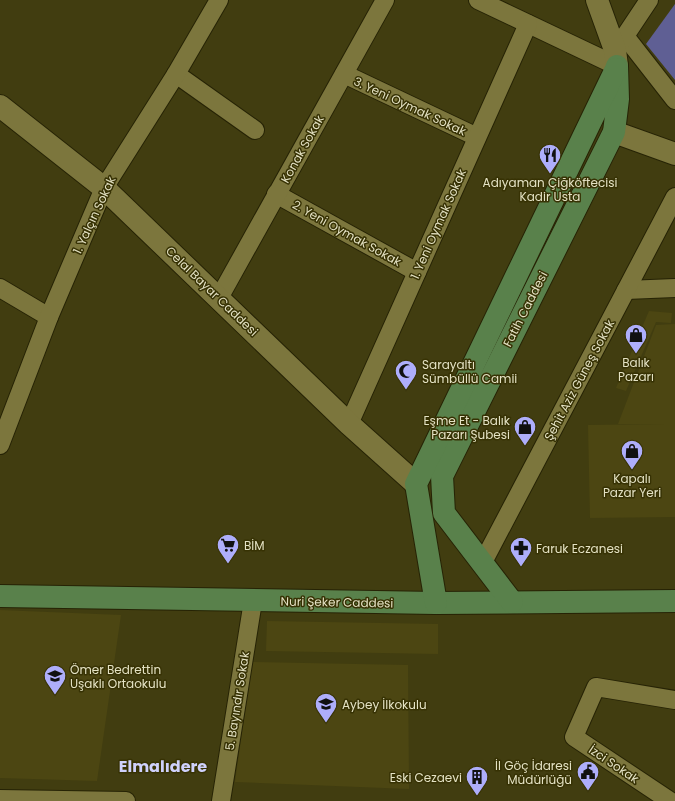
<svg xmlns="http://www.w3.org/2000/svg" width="675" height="801" viewBox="0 0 675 801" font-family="Poppins,sans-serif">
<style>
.built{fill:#4c4612}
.green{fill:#5f5f94}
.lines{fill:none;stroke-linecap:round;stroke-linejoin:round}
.minor-casing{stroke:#262305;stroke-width:20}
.tertiary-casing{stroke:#262305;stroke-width:24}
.secondary-casing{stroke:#262305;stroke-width:24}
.minor{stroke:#7c763d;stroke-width:18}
.tertiary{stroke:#7c763d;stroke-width:22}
.secondary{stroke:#59814b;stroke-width:22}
.labels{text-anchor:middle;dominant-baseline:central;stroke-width:3;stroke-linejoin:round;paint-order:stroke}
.street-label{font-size:12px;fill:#e4e2c4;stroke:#373204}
.poi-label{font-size:12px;fill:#e4e2c4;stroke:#373204;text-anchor:start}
.district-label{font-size:16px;font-weight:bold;fill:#cfd1fc;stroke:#373204}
</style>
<rect width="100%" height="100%" fill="#413d10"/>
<!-- built -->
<g class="built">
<path d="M649,311l23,2 -1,10 -15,-1 -30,69 -10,-3z"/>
<path d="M675,324v193l-85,1 -2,-93 76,-1h-46l38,-99z"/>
<path d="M0,610l121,5 -24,166 -97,-3z"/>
<path d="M267,621l171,3v30l-172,-3z"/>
<path d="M252,662l156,3 1,124 -174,-7z"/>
</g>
<!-- green -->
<path class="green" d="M675,4v76l-29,-36z"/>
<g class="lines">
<!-- minor casing -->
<g class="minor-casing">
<g id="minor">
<path d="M478,0l139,66"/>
<path d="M625,36l50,64"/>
<path d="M619,45l30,-45"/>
<path d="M176,74l79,56"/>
<path d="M344,74l133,63"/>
<path d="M276,194l141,78"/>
<path d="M0,288l49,29"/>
<path d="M626,290l49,-2"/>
<path d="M219,298l166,-298"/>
<path d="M349,424l179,-400"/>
<path d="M0,445l49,-128 55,-129 72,-114 43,-74"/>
<path d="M482,564l193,-367"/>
<path d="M0,799l126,2"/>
<path d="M221,801l32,-200"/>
<path d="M670,801l-96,-64 22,-50 79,13"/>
</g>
</g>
<!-- tertiary casing -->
<g class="tertiary-casing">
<g id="tertiary">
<path d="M597,0l18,50 2,16"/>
<path d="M0,106l104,82 245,236 67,60"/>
<path d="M614,132l61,22"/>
</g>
</g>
<!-- secondary casing -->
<g class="secondary-casing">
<g id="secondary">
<path d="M0,596l436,7 239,-2"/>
<path d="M512,602l-68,-89 -2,-37 172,-344 4,-33 -1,-33"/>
<path d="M436,603l-20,-119 200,-415"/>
</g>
</g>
<!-- minor -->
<use href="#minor" class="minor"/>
<!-- tertiary -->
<use href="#tertiary" class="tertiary"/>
<!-- secondary -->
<use href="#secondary" class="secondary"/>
</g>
<!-- icons -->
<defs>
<g id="restaurant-pin" transform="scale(1.15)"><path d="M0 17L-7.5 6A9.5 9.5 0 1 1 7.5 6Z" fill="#aeaefb" stroke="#373204"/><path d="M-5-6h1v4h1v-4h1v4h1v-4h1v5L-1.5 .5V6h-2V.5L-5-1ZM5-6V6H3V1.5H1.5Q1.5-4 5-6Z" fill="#111"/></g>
<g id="shop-pin" transform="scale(1.15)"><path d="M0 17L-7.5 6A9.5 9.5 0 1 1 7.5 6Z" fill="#aeaefb" stroke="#373204"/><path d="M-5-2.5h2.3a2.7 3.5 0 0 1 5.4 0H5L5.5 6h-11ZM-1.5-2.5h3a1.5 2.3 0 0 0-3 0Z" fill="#111"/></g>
<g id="mosque-pin" transform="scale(1.15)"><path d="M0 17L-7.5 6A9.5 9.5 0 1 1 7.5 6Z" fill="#aeaefb" stroke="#373204"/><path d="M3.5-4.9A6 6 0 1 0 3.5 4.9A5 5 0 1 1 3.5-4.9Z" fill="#111"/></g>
<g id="supermarket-pin" transform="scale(1.15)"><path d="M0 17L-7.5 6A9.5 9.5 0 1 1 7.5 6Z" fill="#aeaefb" stroke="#373204"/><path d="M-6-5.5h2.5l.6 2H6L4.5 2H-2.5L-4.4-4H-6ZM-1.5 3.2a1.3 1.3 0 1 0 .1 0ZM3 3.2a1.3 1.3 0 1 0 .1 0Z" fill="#111"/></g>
<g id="pharmacy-pin" transform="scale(1.15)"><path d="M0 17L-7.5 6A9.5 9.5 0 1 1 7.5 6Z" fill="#aeaefb" stroke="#373204"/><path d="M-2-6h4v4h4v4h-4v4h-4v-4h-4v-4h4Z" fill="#111"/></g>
<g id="school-pin" transform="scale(1.15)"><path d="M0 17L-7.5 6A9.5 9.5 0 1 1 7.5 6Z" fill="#aeaefb" stroke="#373204"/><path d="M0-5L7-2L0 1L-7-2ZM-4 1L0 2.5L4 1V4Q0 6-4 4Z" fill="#111"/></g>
<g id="civic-pin" transform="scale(1.15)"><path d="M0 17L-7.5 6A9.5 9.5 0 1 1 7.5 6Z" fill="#aeaefb" stroke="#373204"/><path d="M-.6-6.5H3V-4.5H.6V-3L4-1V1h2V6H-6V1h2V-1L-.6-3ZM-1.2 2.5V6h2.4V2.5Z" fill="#111"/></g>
<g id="building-pin" transform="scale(1.15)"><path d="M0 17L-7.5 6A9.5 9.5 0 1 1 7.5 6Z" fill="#aeaefb" stroke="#373204"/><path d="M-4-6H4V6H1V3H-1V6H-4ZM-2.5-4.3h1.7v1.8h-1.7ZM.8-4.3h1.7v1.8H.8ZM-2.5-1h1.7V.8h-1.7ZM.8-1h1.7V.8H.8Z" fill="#111"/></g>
</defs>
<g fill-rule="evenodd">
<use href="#restaurant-pin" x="550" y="155"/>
<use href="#shop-pin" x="636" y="335"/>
<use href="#mosque-pin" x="406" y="371"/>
<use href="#shop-pin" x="525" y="427"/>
<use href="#shop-pin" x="632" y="451"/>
<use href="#supermarket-pin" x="228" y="545"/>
<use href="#pharmacy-pin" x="521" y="548"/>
<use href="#school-pin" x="55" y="676"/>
<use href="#school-pin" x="326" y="704"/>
<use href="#civic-pin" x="588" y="772"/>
<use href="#building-pin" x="477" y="777"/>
</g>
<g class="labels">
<!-- street labels -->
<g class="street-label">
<text transform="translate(410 106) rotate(25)">3. Yeni Oymak Sokak</text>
<text transform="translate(302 149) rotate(-61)">Konak Sokak</text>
<text transform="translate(94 215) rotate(-65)">1. Yalçın Sokak</text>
<text transform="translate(438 224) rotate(-66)">1. Yeni Oymak Sokak</text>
<text transform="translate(347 233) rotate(29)">2. Yeni Oymak Sokak</text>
<text transform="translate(212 291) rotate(44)">Celal Bayar Caddesi</text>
<text transform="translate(525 309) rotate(-63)">Fatih Caddesi</text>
<text transform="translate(579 380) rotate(-62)">Şehit Aziz Güneş Sokak</text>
<text transform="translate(337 602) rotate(1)">Nuri Şeker Caddesi</text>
<text transform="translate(237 701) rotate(-81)">5. Bayındır Sokak</text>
<text transform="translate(614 764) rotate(34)">İzci Sokak</text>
</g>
<!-- poi labels -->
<g class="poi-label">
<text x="550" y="182" text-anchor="middle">Adıyaman Çiğköftecisi<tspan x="550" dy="14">Kadir Usta</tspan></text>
<text x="636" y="362" text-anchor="middle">Balık<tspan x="636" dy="14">Pazarı</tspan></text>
<text x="422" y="364">Sarayaltı<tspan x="422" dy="14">Sümbüllü Camii</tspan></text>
<text x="510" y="420" text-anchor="end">Eşme Et - Balık<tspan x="510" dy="14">Pazarı Şubesi</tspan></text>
<text x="632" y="478" text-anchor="middle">Kapalı<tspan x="632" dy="14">Pazar Yeri</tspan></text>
<text x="244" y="545">BİM</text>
<text x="536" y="548">Faruk Eczanesi</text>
<text x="70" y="669">Ömer Bedrettin<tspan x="70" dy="14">Uşaklı Ortaokulu</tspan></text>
<text x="342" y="704">Aybey İlkokulu</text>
<text x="572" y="765" text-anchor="end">İl Göç İdaresi<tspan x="572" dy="14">Müdürlüğü</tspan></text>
<text x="462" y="777" text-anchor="end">Eski Cezaevi</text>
</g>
<!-- district labels -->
<g class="district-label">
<text x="163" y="766">Elmalıdere</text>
</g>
</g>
</svg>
